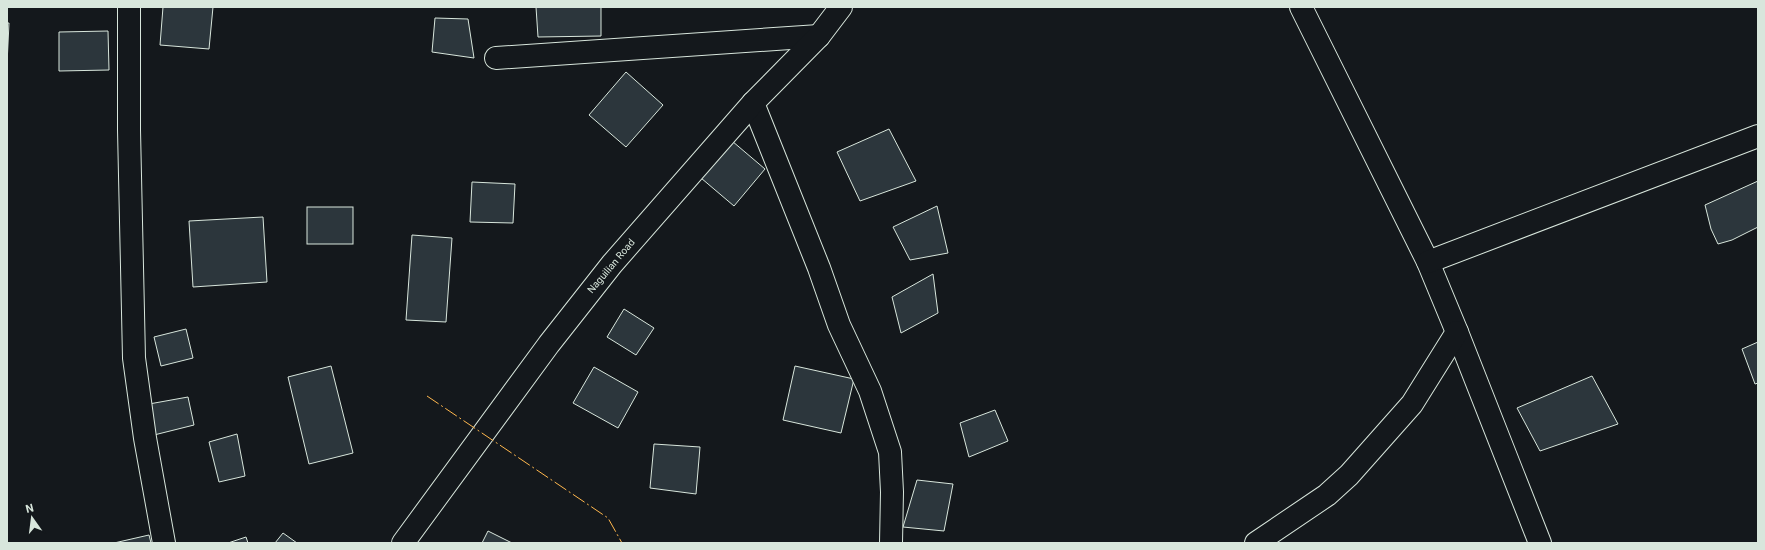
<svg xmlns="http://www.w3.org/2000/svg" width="1765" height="550" viewBox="0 0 1765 550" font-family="Roboto,sans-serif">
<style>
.building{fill:#2c363c;stroke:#d8e6dc}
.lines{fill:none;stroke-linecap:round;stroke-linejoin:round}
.street-casing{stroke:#d8e6dc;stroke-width:24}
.highway-casing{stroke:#d8e6dc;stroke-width:24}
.street{stroke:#14181c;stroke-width:22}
.highway{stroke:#14181c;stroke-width:22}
.power{stroke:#ffb74d;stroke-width:1;stroke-dasharray:14 3 2 3;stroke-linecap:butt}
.labels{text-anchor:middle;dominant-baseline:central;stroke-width:3;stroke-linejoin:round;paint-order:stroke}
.street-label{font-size:10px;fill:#d8e6dc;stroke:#14181c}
</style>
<rect width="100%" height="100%" fill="#14181c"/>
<!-- building -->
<g class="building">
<path d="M163,7h50l-4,42 -49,-4z"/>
<path d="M536,7h65v29l-63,1z"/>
<path d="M435,18l33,1 6,39 -42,-6z"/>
<path d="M7,23h2l-2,41z"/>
<path d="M108,31l1,39 -50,1v-39z"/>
<path d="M626,72l37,33 -37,42 -37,-32z"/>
<path d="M889,129l27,52 -56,20 -23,-49z"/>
<path d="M732,141l33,28 -31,37 -33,-28z"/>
<path d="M1758,181v46l-26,13 -14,4 -7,-15 -6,-24z"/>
<path d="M472,182l43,2 -2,39 -43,-1z"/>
<path d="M937,206l11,47 -38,7 -17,-33z"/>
<rect x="307" y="207" width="46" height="37"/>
<path d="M263,217l4,65 -74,5 -4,-66z"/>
<path d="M412,235l40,3 -6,84 -40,-2z"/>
<path d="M933,274l5,39 -37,20 -9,-36z"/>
<path d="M624,309l30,19 -18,27 -29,-18z"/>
<path d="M186,329l7,29 -32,8 -7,-29z"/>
<path d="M1758,342v41l-3,1 -13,-35z"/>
<path d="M331,366l22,87 -44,11 -21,-87z"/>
<path d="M795,366l59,13 -13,54 -58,-13z"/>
<path d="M594,367l44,25 -20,36 -45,-25z"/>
<path d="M1592,376l26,48 -78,27 -23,-43z"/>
<path d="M188,397l6,28 -40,10 -5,-31z"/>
<path d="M995,410l13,31 -39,16 -9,-34z"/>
<path d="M237,434l8,42 -26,6 -10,-40z"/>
<path d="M654,444l46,3 -4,47 -46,-6z"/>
<path d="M917,480l36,4 -9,47 -41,-4z"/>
<path d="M488,531l24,12h-30z"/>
<path d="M283,533l14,10h-22z"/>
<path d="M149,535l2,8h-37z"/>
<path d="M246,537l2,6h-20z"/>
</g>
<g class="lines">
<!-- street casing -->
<g class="street-casing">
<g id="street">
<path d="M129,7v123l5,228 11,80 19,105"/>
<path d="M1301,7l127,255 29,70 83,211"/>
<path d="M496,58l323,-22"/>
<path d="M753,103l66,165 20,57 31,66 20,61 2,40 -1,51"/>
<path d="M1428,262l330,-126"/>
<path d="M1256,543l71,-48 22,-20 63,-71 45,-72"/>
</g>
</g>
<!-- highway casing -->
<g class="highway-casing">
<path id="highway" d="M403,543l146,-199 63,-80 141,-161 66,-67 22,-29"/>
</g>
<!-- street -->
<use href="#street" class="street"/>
<!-- highway -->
<use href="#highway" class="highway"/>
<!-- power -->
<path class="power" d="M427,396l181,122 14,25"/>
</g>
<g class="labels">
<!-- street labels -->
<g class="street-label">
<text transform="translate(611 266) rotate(-50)">Naguilian Road</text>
</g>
</g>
<!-- border -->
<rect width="1765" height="550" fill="none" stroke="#d8e6dc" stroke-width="16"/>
<!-- north arrow -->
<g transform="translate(32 518) rotate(346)" stroke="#14181c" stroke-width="3" paint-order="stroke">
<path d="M0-3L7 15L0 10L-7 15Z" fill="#d8e6dc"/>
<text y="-6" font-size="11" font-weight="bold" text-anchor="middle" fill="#d8e6dc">N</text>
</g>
</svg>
